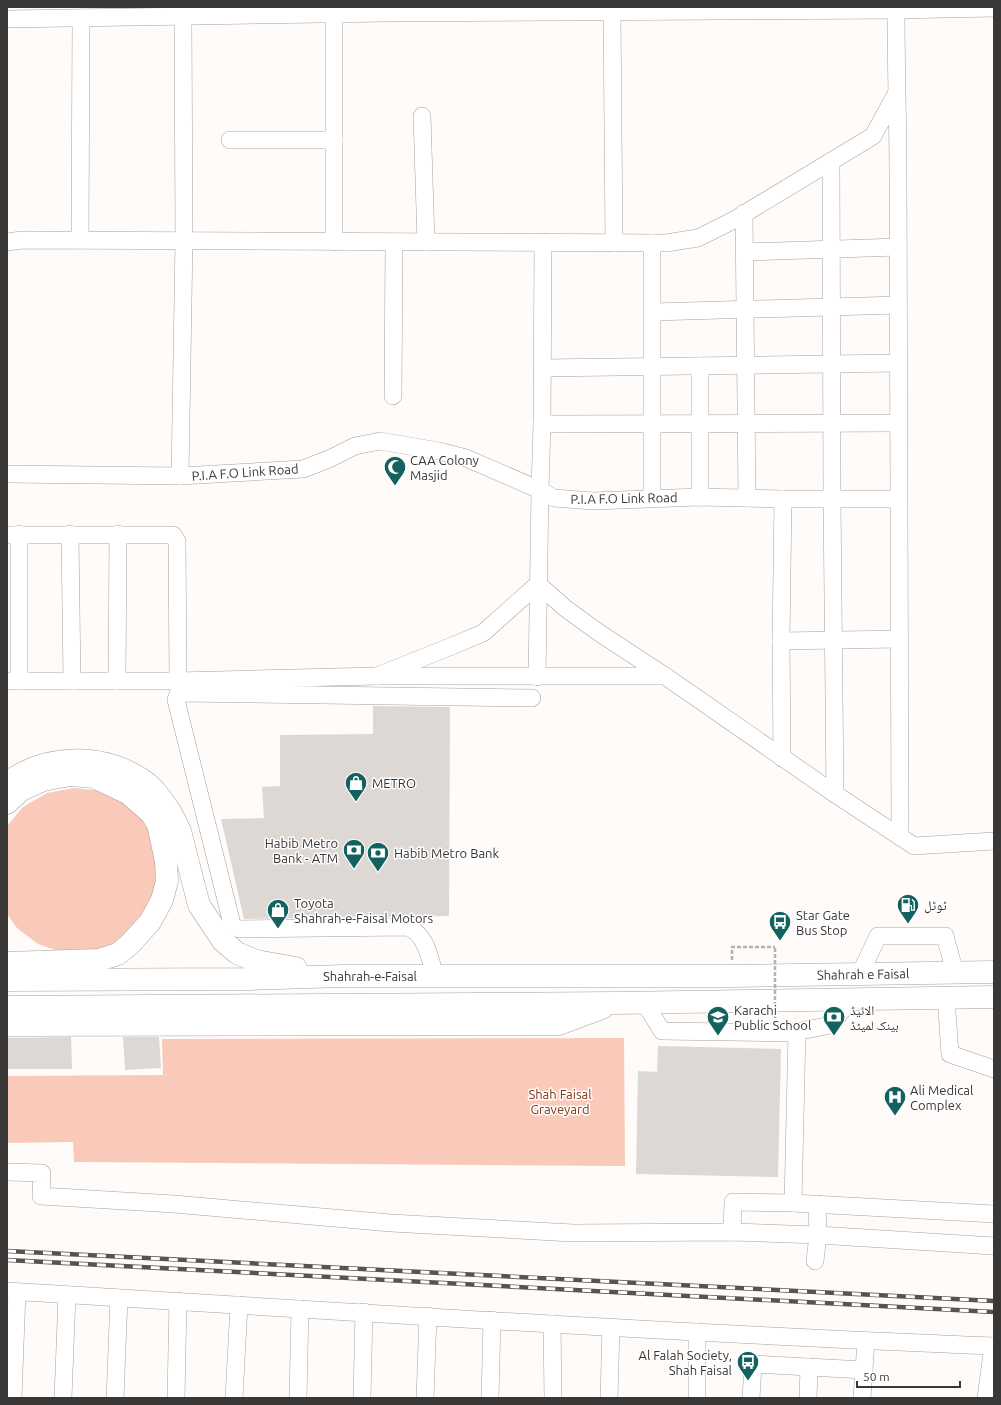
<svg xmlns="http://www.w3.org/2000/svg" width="1001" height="1405" viewBox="0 0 1001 1405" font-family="Ubuntu,'Noto Naskh Arabic',sans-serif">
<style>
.green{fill:#f9cab9}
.building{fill:#ded8d5}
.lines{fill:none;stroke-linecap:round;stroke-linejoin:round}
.minor-casing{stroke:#a8a19f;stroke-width:18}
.major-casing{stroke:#a8a19f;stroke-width:23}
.highway-casing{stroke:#a8a19f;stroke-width:23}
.path{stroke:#b6b2b1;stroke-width:2.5;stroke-dasharray:4 2;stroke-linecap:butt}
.minor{stroke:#fff;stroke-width:17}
.major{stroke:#fff;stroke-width:22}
.highway{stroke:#fff;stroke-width:22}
.rail-casing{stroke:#565353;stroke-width:4.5}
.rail{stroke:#fff;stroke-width:3;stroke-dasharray:9;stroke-linecap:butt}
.path-bridge{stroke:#b6b2b1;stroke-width:2.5;stroke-dasharray:4 2;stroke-linecap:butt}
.labels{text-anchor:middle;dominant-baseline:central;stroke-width:3;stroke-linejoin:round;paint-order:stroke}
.poi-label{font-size:13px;fill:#3a3737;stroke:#fff;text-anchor:start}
.street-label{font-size:13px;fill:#3a3737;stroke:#fff}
.park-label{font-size:13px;fill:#833313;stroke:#fff}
</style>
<rect width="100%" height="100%" fill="#fffbf9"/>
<!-- green -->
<g class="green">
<path d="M74,788l28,3 25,13 19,20 12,25 2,28 -7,27 -37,40 -26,8 -26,1 -26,-9 -21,-16 -10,-14v-88l16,-19 24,-14z"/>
<path d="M624,1038l1,128 -551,-4 -1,-20 -66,1v-67l156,-1 -1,-36z"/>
</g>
<!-- building -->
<g class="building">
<path d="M373,706l77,1 -1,209 -205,3 -23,-100 43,-1 -2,-31 18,-1v-51l93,-1z"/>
<path d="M71,1037l1,32h-65v-31z"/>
<path d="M123,1037h36l2,31 -36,2z"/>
<path d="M658,1046l123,3 -3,128 -142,-3 2,-103 19,1z"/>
</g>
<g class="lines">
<!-- minor casing -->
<g class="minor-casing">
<g id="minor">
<path d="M896,10c0,56 2,111 2,166 0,221 1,441 2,661"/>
<path d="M612,13l2,230"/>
<path d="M334,14v228"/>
<path d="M7,19l380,-6 509,-3 98,-2"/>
<path d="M422,116l4,126"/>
<path d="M230,140h104"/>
<path d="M831,161l1,338 3,295"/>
<path d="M744,213l3,285"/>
<path d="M80,240l1,-222"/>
<path d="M7,242l15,-2 644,3 32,-5 36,-18 139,-84 23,-42"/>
<path d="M745,252l153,-5"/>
<path d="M653,312l245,-7"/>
<path d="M700,366v131"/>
<path d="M543,368l355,-5"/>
<path d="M393,396l1,-154"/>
<path d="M542,424l356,-1"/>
<path d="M7,474l173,2 123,-7 26,-10 26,-13 25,-5 59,10 27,7 74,32 14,8 39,3 107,-4 83,2h115"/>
<path d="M180,476l4,-235 -1,-224"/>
<path d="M652,498v-255"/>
<path d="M70,534l2,147"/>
<path d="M7,535h166l4,6 1,140"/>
<path d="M781,641l118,-2"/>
<path d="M377,676l75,-30 31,-13 55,-49 27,24 33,24 67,44 170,118 79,52 80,-5"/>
<path d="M537,677l3,-187 2,-66 1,-182"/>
<path d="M7,681h171l199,-5h288"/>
<path d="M19,681v-147"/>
<path d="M117,681l1,-147"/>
<path d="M782,758l-1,-117 2,-142"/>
<path d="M860,974l18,-38h67l10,37"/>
<path d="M435,976c-5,-17 -9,-43 -28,-49l-168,2 -4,-2 -3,-3 -56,-224 2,-6 5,-1 349,5"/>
<path d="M946,997l4,57 44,15"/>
<path d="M644,1002l18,29 128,2 41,-8 19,-25"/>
<path d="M7,1172l35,1 -1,23 133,8 217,19 182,10 159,-1 86,3 176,11"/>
<path d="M793,1203l4,-172"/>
<path d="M732,1232l1,-30 60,1 201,11"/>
<path d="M815,1261l3,-26 -1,-31"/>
<path d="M7,1291c329,20 658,42 987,55"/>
<path d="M552,1324l1,74"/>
<path d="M13,1398l4,-106"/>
<path d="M63,1398l4,-103"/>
<path d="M115,1398l4,-100"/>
<path d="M176,1398l2,-97"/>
<path d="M234,1398l5,-93"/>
<path d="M298,1398l2,-89"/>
<path d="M362,1398l2,-86"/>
<path d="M425,1398l3,-82"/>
<path d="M490,1398l2,-78"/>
<path d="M609,1398l2,-71"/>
<path d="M697,1398v-66"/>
<path d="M751,1398l2,-34 111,6"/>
<path d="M808,1398l1,-31"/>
<path d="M862,1398l4,-57"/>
<path d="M986,1398l7,-52"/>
</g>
</g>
<!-- major casing -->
<g class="major-casing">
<g id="major">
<path d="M7,783c39,-29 93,-30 134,-4 13,8 22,22 30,34"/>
<path d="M7,803l14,-13 22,-10 27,-5 24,2 34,16 23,20 7,11"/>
</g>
</g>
<!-- highway casing -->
<g class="highway-casing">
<g id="highway">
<path d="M171,813l9,18 19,74 24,36 14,12 19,8 40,7"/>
<path d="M7,963l92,-3 19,-6 12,-10 20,-22 12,-22 5,-19 -1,-20 -8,-37"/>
<path d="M7,980l242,-1 94,-3h389l262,-4"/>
<path d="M7,1007l609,-4 378,-6"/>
<path d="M7,1025l552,-1 43,-16"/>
</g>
</g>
<!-- path -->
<path class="path" d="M732,960v-13h43"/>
<!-- minor -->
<use href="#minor" class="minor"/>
<!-- major -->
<use href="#major" class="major"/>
<!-- highway -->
<use href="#highway" class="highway"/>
<!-- rail casing -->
<g class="rail-casing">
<g id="rail">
<path d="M7,1251l987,50"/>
<path d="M7,1260l987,52"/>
</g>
</g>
<!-- rail -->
<use href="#rail" class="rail"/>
<!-- path-bridge -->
<path class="path-bridge" d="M775,1024v-77"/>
</g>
<!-- icons -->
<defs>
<g id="mosque-pin" transform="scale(1.15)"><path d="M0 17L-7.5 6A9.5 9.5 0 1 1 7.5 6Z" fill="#13625f" stroke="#fff"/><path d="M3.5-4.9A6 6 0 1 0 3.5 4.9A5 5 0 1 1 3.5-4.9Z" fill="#fff"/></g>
<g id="shop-pin" transform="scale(1.15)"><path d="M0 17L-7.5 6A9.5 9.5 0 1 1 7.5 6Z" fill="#13625f" stroke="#fff"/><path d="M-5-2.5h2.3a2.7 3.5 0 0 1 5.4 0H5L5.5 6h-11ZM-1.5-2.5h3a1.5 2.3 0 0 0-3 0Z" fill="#fff"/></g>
<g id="bank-pin" transform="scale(1.15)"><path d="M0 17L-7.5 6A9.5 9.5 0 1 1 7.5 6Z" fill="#13625f" stroke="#fff"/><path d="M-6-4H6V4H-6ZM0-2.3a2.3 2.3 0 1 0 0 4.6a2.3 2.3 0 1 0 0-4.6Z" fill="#fff"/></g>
<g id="fuel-pin" transform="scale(1.15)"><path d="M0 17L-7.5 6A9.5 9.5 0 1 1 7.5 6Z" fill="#13625f" stroke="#fff"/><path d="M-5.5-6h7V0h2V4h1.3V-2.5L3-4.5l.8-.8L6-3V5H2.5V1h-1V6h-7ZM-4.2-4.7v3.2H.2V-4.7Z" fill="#fff"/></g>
<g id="bus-pin" transform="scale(1.15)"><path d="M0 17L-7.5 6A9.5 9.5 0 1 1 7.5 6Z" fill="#13625f" stroke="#fff"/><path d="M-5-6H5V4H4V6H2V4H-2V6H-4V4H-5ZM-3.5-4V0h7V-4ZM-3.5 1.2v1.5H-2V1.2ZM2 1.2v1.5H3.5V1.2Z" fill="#fff"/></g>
<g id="school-pin" transform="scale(1.15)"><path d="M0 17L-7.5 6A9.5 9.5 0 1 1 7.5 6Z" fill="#13625f" stroke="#fff"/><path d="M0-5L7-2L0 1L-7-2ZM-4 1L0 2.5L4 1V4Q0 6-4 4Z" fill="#fff"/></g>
<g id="hospital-pin" transform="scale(1.15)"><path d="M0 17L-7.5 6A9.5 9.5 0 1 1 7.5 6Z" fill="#13625f" stroke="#fff"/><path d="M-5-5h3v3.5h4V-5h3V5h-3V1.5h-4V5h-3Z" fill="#fff"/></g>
</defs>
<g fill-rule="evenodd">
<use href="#mosque-pin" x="395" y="467"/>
<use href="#shop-pin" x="356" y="783"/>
<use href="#bank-pin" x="354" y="850"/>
<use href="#bank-pin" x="378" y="853"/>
<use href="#fuel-pin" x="908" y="905"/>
<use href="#shop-pin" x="278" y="910"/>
<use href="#bus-pin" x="780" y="922"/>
<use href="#school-pin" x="718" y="1017"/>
<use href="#bank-pin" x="834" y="1017"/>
<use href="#hospital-pin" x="895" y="1097"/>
<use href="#bus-pin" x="748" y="1362"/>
</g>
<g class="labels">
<!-- poi labels -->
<g class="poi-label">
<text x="410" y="460">CAA Colony<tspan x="410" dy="15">Masjid</tspan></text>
<text x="372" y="783">METRO</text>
<text x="338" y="843" text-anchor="end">Habib Metro<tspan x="338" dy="15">Bank - ATM</tspan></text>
<text x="394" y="853">Habib Metro Bank</text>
<text x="294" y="903">Toyota<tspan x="294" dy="15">Shahrah-e-Faisal Motors</tspan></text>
<text x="924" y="905">ٹوٹل</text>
<text x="796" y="915">Star Gate<tspan x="796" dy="15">Bus Stop</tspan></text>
<text x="734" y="1010">Karachi<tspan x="734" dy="15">Public School</tspan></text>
<text x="850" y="1010">الائیڈ<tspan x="850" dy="15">بینک لمیٹڈ</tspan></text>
<text x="910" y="1090">Ali Medical<tspan x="910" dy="15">Complex</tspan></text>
<text x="732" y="1355" text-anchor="end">Al Falah Society,<tspan x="732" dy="15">Shah Faisal</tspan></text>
</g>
<!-- street labels -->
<g class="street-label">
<text transform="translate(245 472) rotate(-4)">P.I.A F.O Link Road</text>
<text transform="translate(624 498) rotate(-1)">P.I.A F.O Link Road</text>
<text transform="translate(863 974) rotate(-1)">Shahrah e Faisal</text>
<text x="370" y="976">Shahrah-e-Faisal</text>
</g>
<!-- park labels -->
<g class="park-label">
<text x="560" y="1094">Shah Faisal<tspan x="560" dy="15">Graveyard</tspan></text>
</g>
</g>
<!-- border -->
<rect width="1001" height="1405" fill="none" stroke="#3a3737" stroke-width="16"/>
<!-- scale -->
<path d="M857 1381v6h103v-6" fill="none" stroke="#3a3737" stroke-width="2"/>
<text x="863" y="1381" font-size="12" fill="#3a3737" stroke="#ffffff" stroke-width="3" paint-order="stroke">50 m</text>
</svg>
